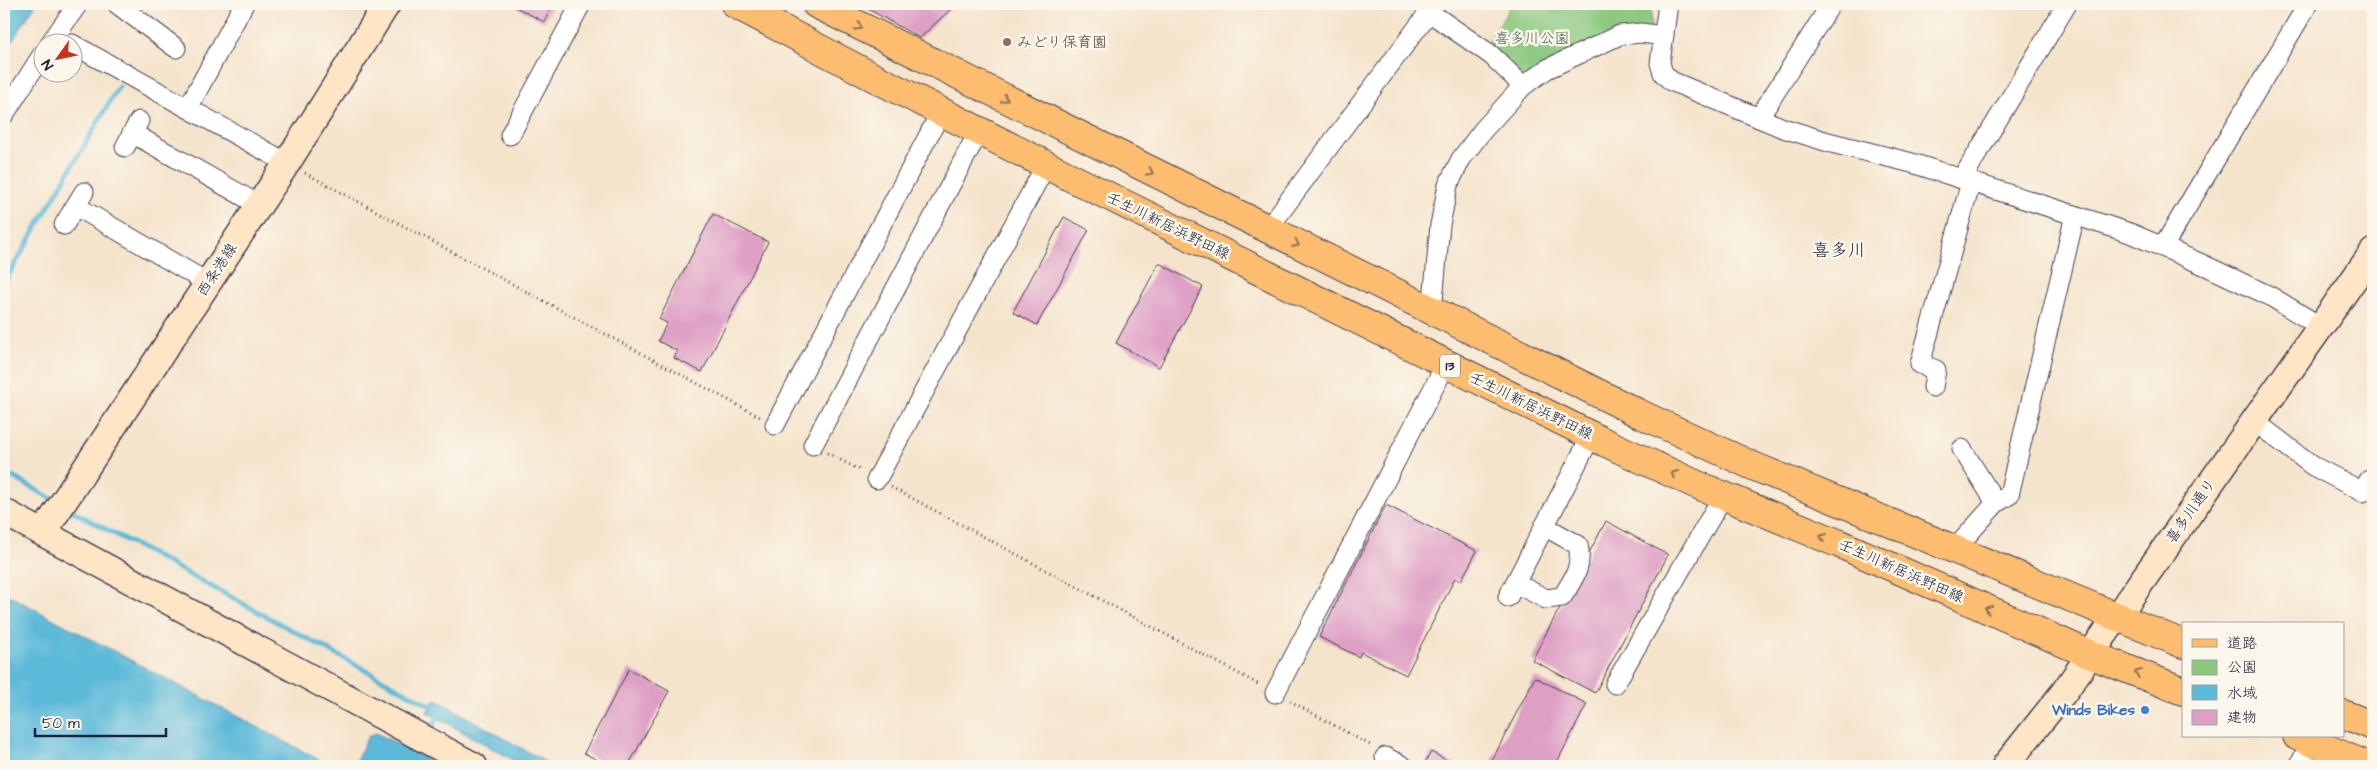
<svg xmlns="http://www.w3.org/2000/svg" width="2377" height="770" viewBox="0 0 2377 770" font-family="'Architects Daughter','Klee One',sans-serif">
<style>
.green{fill:#8bc87e;stroke:#56755c}
.water{fill:#5bbad9;stroke:#3e6e8a}
.lines{fill:none;stroke-linecap:round;stroke-linejoin:round}
.stream{stroke:#5bbad9;stroke-width:5}
.building{fill:#de9fc4}
.street-casing{stroke:#423f51;stroke-width:21}
.secondary-casing{stroke:#423f51;stroke-width:29}
.primary-casing{stroke:#423f51;stroke-width:30}
.path{stroke:#423f51;stroke-width:3;stroke-dasharray:1 4;stroke-linecap:butt}
.street{stroke:#fff;stroke-width:19}
.secondary{stroke:#fee5c5;stroke-width:26}
.primary{stroke:#fcbd6f;stroke-width:28}
.oneway{stroke:#8f7055}
.education-dot{fill:#8d6e63;stroke:#fbf7ec;stroke-width:2}
.shop-dot{fill:#3f7fe0;stroke:#fbf7ec;stroke-width:2}
.labels{text-anchor:middle;dominant-baseline:central;stroke-width:5;stroke-linejoin:round;paint-order:stroke}
.shield{fill:#fbf7ec;stroke:#636270;stroke-width:1}
.shield-label{font-size:14px;font-weight:bold;fill:#22223b}
.park-label{font-size:15px;fill:#475c52;stroke:#fbf7ec}
.education-label{font-size:15px;font-weight:bold;fill:#785e54;stroke:#fbf7ec;text-anchor:start}
.street-label{font-size:15px;fill:#22223b;stroke:#fbf7ec}
.shop-label{font-size:15px;font-weight:bold;fill:#366cbe;stroke:#fbf7ec;text-anchor:end}
.quarter-label{font-size:18px;fill:#22223b;stroke:#fbf7ec}
</style>
<rect width="100%" height="100%" fill="#fbf7ec"/>
<filter id="ink" filterUnits="userSpaceOnUse"><feTurbulence type="fractalNoise" baseFrequency=".02" numOctaves="2"/><feDisplacementMap in="SourceGraphic" scale="10" xChannelSelector="R" yChannelSelector="G"/><feConvolveMatrix kernelMatrix="1 2 1 2 8 2 1 2 1" color-interpolation-filters="sRGB"/></filter>
<filter id="wash" filterUnits="userSpaceOnUse"><feTurbulence type="fractalNoise" baseFrequency=".0096" numOctaves="4" result="noise"/><feDisplacementMap in="SourceGraphic" scale="20" xChannelSelector="R" yChannelSelector="G"/><feGaussianBlur stdDeviation="1.12" result="paint"/><feColorMatrix in="noise" values="0 0 0 0 0 0 0 0 0 0 0 0 0 0 0 0 0 1.4 0 .05"/><feComposite in="paint" operator="in"/></filter>
<g filter="url(#wash)">
<rect width="100%" height="100%" fill="#f5e4cc"/>
<!-- green -->
<path class="green" d="M1512,4h139v30l-31,1 -97,51 -40,-35z"/>
<!-- water -->
<g class="water">
<path d="M4,4h32l-32,50z"/>
<path d="M4,593l327,173h-327z"/>
<path d="M435,699l118,67h-29l-97,-54z"/>
<path d="M376,733l63,33h-86l15,-29z"/>
</g>
<g class="lines">
<!-- stream -->
<g class="stream">
<path d="M4,283l115,-197"/>
<path d="M4,472l52,29"/>
<path d="M67,508l368,200"/>
<path d="M430,733l9,-20"/>
</g>
</g>
<g id="blocks">
<!-- building -->
<g class="building">
<path d="M510,4h43l-9,18z"/>
<path d="M859,4h97l-36,34z"/>
<path d="M713,214l55,28 -66,130 -28,-14 3,-7 -19,-10 9,-18 -8,-4z"/>
<path d="M1064,217l25,13 -52,95 -24,-13z"/>
<path d="M1159,263l44,24 -44,80 -43,-24z"/>
<path d="M1386,505l91,46 -16,30 -6,-3 -49,97 -45,-23 -2,5 -40,-20z"/>
<path d="M1606,521l62,34 -73,138 -63,-33z"/>
<path d="M629,669l40,22 -41,75h-19l-25,-13z"/>
<path d="M1535,677l52,27 -32,62h-66z"/>
<path d="M1431,752l27,14h-35z"/>
</g>
</g>
</g>
<g filter="url(#ink)">
<use href="#blocks" fill-opacity="0" stroke="#423f51" stroke-width="1"/>
<g class="lines">
<!-- street casing -->
<g class="street-casing">
<g id="street">
<path d="M117,4l59,44"/>
<path d="M1668,4l-8,59 3,10 8,8 112,47 45,14 84,21 218,70 74,32 66,31 51,31"/>
<path d="M51,42l27,-38"/>
<path d="M72,44l215,119"/>
<path d="M188,108l56,-104"/>
<path d="M4,115l38,-60"/>
<path d="M1759,118l72,-114"/>
<path d="M132,133l127,72"/>
<path d="M510,135l71,-131"/>
<path d="M125,147l14,-26"/>
<path d="M1962,179l105,-175"/>
<path d="M76,206l132,77"/>
<path d="M64,225l20,-33"/>
<path d="M1267,230l162,-218 62,43 32,31"/>
<path d="M2163,247l145,-243"/>
<path d="M1432,312l8,-87 8,-40 13,-26 22,-29 40,-44 24,-17 73,-34 21,-2 23,3"/>
<path d="M1933,387l3,-17 -16,-6 51,-182"/>
<path d="M2254,421l59,45 50,26 6,-12"/>
<path d="M775,425l166,-313"/>
<path d="M813,445l166,-314"/>
<path d="M1962,449l34,54"/>
<path d="M877,479l169,-314"/>
<path d="M1955,549l41,-46 13,-8 66,-280"/>
<path d="M1515,583l31,16 16,-2c12,-18 21,-32 16,-52l-34,-19"/>
<path d="M1508,597l83,-161"/>
<path d="M1615,684l108,-188"/>
<path d="M1275,693l171,-329"/>
<path d="M1385,757l18,9"/>
<path d="M2299,766l12,-24"/>
</g>
</g>
<!-- secondary casing -->
<g class="secondary-casing">
<g id="secondary">
<path d="M4,512l470,254"/>
<path d="M43,533l244,-370 100,-159"/>
<path d="M2005,766l59,-74 309,-440"/>
</g>
</g>
<!-- primary casing -->
<g class="primary-casing">
<g id="primary">
<path d="M735,4l140,74 189,96 538,267 91,42 147,61 249,110 94,37"/>
<path d="M816,4l822,409 115,53 430,178"/>
<path d="M2343,714l30,12"/>
<path d="M2297,736l71,30"/>
</g>
</g>
<!-- path -->
<g class="path">
<path d="M305,173l455,244"/>
<path d="M827,453l35,18"/>
<path d="M891,487l369,198"/>
<path d="M1290,701l82,45"/>
</g>
<!-- street -->
<use href="#street" class="street"/>
<!-- secondary -->
<use href="#secondary" class="secondary"/>
<!-- primary -->
<use href="#primary" class="primary"/>
</g>
<!-- one-way arrows -->
<defs><path id="oneway-chevron" d="M-2-3.5L2.5 0L-2 3.5" fill="none" stroke-width="1.6" stroke-linecap="round" stroke-linejoin="round" transform="scale(1.25)"/></defs>
<g class="oneway">
<use href="#oneway-chevron" transform="translate(859 27) rotate(27)"/>
<use href="#oneway-chevron" transform="translate(1005 99) rotate(26)"/>
<use href="#oneway-chevron" transform="translate(1150 172) rotate(26)"/>
<use href="#oneway-chevron" transform="translate(1296 244) rotate(26)"/>
<use href="#oneway-chevron" transform="translate(1674 474) rotate(-155)"/>
<use href="#oneway-chevron" transform="translate(1823 537) rotate(-157)"/>
<use href="#oneway-chevron" transform="translate(1988 609) rotate(-156)"/>
<use href="#oneway-chevron" transform="translate(2138 673) rotate(-158)"/>
</g>
</g>
<!-- markers -->
<circle class="education-dot" cx="1007" cy="42" r="5"/>
<circle class="shop-dot" cx="2145" cy="710" r="5"/>
<g class="labels">
<!-- shield labels -->
<rect class="shield" x="1440" y="354.5" width="20" height="23" rx="4"/>
<g class="shield-label">
<text x="1450" y="366">13</text>
</g>
<!-- park labels -->
<g class="park-label">
<text x="1532" y="38">喜多川公園</text>
</g>
<!-- education labels -->
<g class="education-label">
<text x="1017" y="42">みどり保育園</text>
</g>
<!-- street labels -->
<g class="street-label">
<text transform="translate(1168 226) rotate(26)">壬生川新居浜野田線</text>
<text transform="translate(217 270) rotate(-57)">西条港線</text>
<text transform="translate(1531 406) rotate(26)">壬生川新居浜野田線</text>
<text transform="translate(2191 511) rotate(-55)">喜多川通り</text>
<text transform="translate(1901 571) rotate(24)">壬生川新居浜野田線</text>
</g>
<!-- shop labels -->
<g class="shop-label">
<text x="2135" y="710">Winds Bikes</text>
</g>
<!-- quarter labels -->
<g class="quarter-label">
<text x="1839" y="250">喜多川</text>
</g>
</g>
<!-- margin -->
<rect width="2377" height="770" fill="none" stroke="#fbf7ec" stroke-width="20"/>
<!-- legend -->
<rect x="2182" y="622" width="162" height="115" fill="#fbf7ec" stroke="#a4a2a5"/>
<rect x="2192" y="639" width="25" height="8" fill="#fcbd6f" stroke="#a4a2a5"/>
<text x="2227" y="648" font-size="15" fill="#22223b">道路</text>
<rect x="2192" y="660" width="25" height="15" fill="#8bc87e" stroke="#a4a2a5"/>
<text x="2227" y="672" font-size="15" fill="#22223b">公園</text>
<rect x="2192" y="685" width="25" height="15" fill="#5bbad9" stroke="#a4a2a5"/>
<text x="2227" y="698" font-size="15" fill="#22223b">水域</text>
<rect x="2192" y="710" width="25" height="15" fill="#de9fc4" stroke="#a4a2a5"/>
<text x="2227" y="722" font-size="15" fill="#22223b">建物</text>
<!-- north arrow -->
<g transform="translate(58 58) rotate(237)"><circle r="24" fill="#fbf7ec" stroke="#a4a2a5"/>
<path d="M0-4L9 19L0 12L-9 19Z" fill="#c8321e"/>
<text y="-8" font-size="14" font-weight="bold" text-anchor="middle" fill="#22223b">N</text>
</g>
<!-- scale -->
<path d="M35 728v8h131v-8" fill="none" stroke="#22223b" stroke-width="2.5"/>
<text x="42" y="728" font-size="15" fill="#22223b" stroke="#fbf7ec" stroke-width="4" paint-order="stroke">50 m</text>
</svg>
